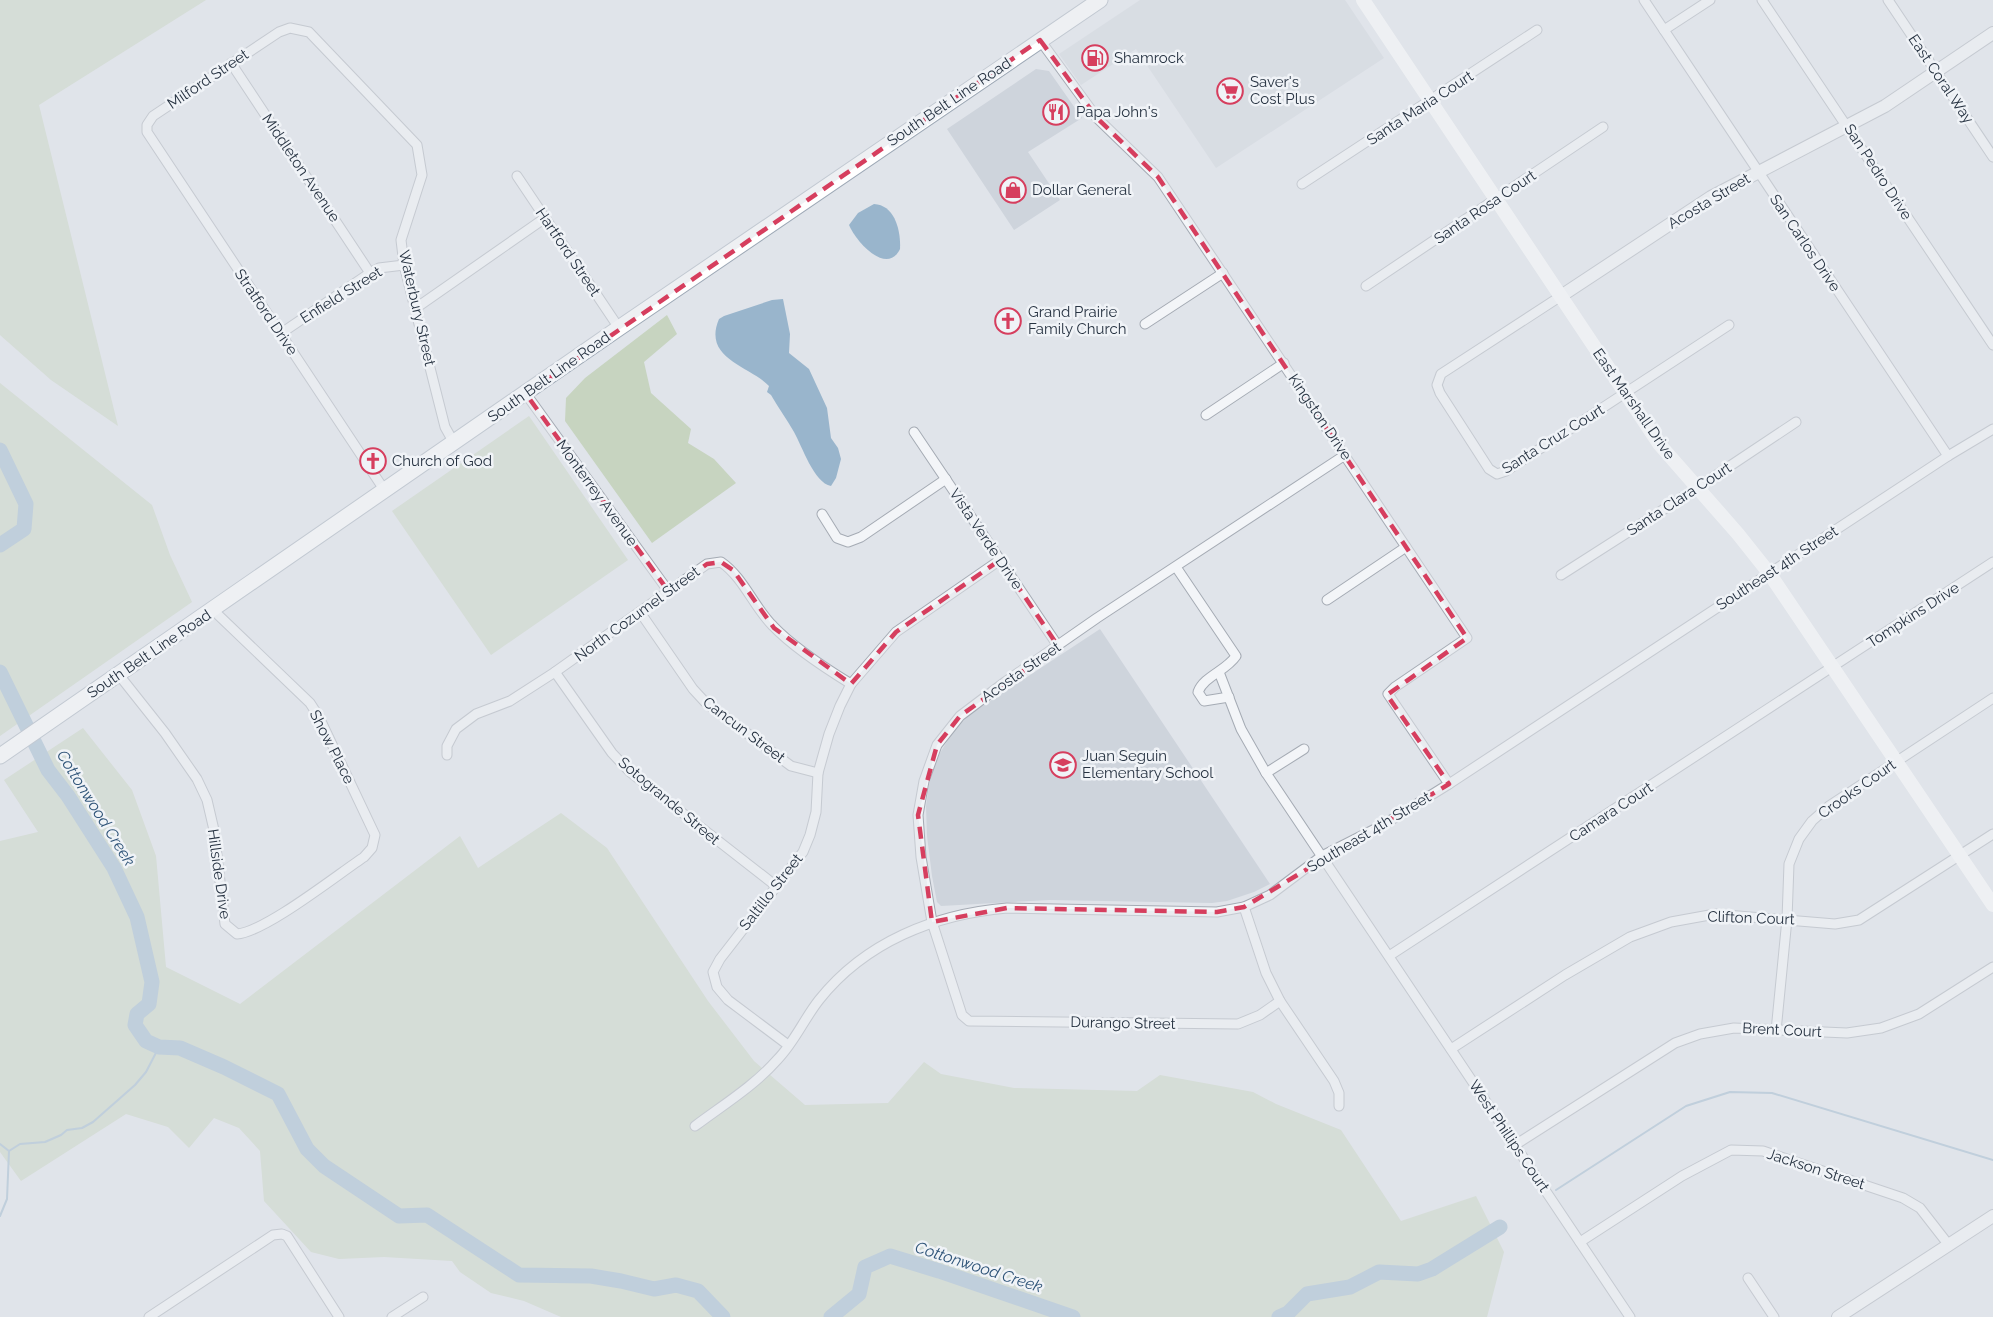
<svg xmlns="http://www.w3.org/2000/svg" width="1993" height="1317" viewBox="0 0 1993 1317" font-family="Raleway,sans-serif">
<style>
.built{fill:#ced4dc}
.green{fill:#c7d4c0}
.water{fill:#99b5cc}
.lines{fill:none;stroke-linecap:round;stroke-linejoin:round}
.stream{stroke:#99b5cc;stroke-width:2}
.river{stroke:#99b5cc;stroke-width:15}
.minor-casing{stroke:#a5abb4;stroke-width:11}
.tertiary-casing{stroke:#a5abb4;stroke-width:14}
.primary-casing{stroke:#9ea9b6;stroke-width:17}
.minor{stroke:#f3f5f8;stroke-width:9}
.tertiary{stroke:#f3f5f8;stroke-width:12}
.secondary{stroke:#fff;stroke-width:14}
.primary{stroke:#fff;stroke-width:15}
.marked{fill:none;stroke:#d63e5e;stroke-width:4.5;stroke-dasharray:12 8;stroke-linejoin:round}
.labels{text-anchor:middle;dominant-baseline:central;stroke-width:5;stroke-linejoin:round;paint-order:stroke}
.poi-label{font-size:15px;fill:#273342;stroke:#f0f3f7;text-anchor:start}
.street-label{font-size:15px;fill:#273342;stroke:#f0f3f7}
.water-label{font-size:16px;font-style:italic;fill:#2f5478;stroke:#f0f3f7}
</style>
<rect width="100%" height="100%" fill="#e0e4ea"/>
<!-- built -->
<g class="built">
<path d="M1140,0h205l39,58 -168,110 -80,-119 -55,36 -22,-31z"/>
<path d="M1036,69l13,2 33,47 -54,34 32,48 -46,30 -67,-101z"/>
<path d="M1100,629l170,255 -16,8 -27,9 -15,2 -162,-3 -109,6 -4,-4 -5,-26 -5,-40 -1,-30 4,-28 10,-25 12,-20 17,-18z"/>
</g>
<!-- green -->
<g class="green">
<path d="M0,0h206l-167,105 79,321 -67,-46 -51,-45z"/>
<path d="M667,315l10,19 -33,28 7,31 40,36 -3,14 26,16 22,24 -84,60 -87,-122 1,-23 19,-20z"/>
<path d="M0,383l152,122 18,50 22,47 -192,134z"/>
<path d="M529,416l99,144 -137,95 -99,-144z"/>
<path d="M83,728l49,62 24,66 10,111 74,37 220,-168 18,32 83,-55 46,35 101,153 46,60 51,44 83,-2 36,-41 17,12 73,14 123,3 23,-16 93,17 23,12 65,26 60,91 75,-25 28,56 -17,65h-926l-37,-16 -33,-8 -31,-21 -8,-11 -68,-4 -45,2 -28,-7 -47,-51 -4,-50 -21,-23 -25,-10 -25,30 -21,-21 -42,-13 -105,67 -21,-29v-311l38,-9 -34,-52z"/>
</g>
<!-- water -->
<g class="water">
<path d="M874,204c21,1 27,27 26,45 -13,27 -44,-7 -51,-24l9,-12z"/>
<path d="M783,299l7,35 -1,19 20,16 18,39 4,30 7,10 3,11 -5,19 -5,8c-17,-3 -29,-40 -37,-54 -7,-12 -16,-25 -23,-37l-4,-3 2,-6c-19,-20 -67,-27 -50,-67l5,-3 48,-16z"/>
</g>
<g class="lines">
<!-- stream -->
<g class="stream">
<path d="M0,1144l9,7 11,-7 25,-2 16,-7 6,-5 15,-2 11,-6 42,-37 11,-13 13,-25"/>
<path d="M1556,1190l130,-84 44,-14 42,1 221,67"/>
<path d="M0,1216l7,-17 2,-48"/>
</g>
<!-- river -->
<g class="river">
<path d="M0,450l26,54 -2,25 -24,16"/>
<path d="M0,672l48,98 20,26 46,72 23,49 15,65 -3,22 -12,10 -2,11 11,16 13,6 21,1 44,19 54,27 29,55 17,17 75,50 28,-1 92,60 72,1 30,5 33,8 22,-4 22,6 25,26"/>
<path d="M831,1317l28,-23 6,-27 25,-11 49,15 134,46"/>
<path d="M1279,1317l9,-4 19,-19 43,-7 29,-15 39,2 14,-5 68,-42"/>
</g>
<!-- minor casing -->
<g class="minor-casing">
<g id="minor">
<path d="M1644,0l304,456"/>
<path d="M1762,0l231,345"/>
<path d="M1888,0l105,157"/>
<path d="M1664,30l46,-30"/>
<path d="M1040,40l57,78 61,59 309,461 -72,49 -7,7 61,90"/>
<path d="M231,63l139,210"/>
<path d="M517,176l102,152"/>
<path d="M1302,184l235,-154"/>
<path d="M1366,286l237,-159"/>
<path d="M1561,296l-120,78 -4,11 3,8 49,76 8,5 9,-3 223,-146"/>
<path d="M416,308l129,-90"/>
<path d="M1145,324l78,-51"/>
<path d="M280,334l90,-61 9,-5 25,-3"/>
<path d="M526,394l143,198"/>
<path d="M1206,415l78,-52"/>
<path d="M914,432l144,214"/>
<path d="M385,491l-238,-359v-7l6,-9 126,-84 11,-4 19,4 108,113 5,30 -21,65 3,25 41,162 9,16"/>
<path d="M822,514l15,24 11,4 13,-5 85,-58"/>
<path d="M1176,567l60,89c-10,15 -32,20 -38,36l6,9 25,-4"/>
<path d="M1561,575l136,-87 99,-66"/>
<path d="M1327,600l79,-53"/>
<path d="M640,612l53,77 12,13 86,64 27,7"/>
<path d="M555,672l57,81 18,19 146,114"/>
<path d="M1219,672l22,57 25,44 364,544"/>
<path d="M119,675l46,58 32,46 10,21 7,30 11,94 12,10c28,-2 100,-59 127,-77l8,-9 3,-13 -56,-118 -9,-14 -97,-93"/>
<path d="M447,755v-9l9,-17 20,-15 34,-13 45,-29 152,-108 14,-2c23,16 32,44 52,64 21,22 52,42 78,58"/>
<path d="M1266,773l38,-24"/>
<path d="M1244,907l22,66 14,28 54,80 5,12v13"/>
<path d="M1389,956l604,-394"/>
<path d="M1280,1001l-20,14 -22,9 -269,-3 -7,-6 -30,-93 -11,-65 -3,-42 6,-34 13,-36 23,-29 45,-34 92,-64 248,-163"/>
<path d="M1776,1031l11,-112 2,-55 10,-25 13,-18 17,-15 164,-108"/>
<path d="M788,1045l-60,-45 -11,-13 -4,-15 7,-13 83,-107 7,-17 6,-23 2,-39 11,-39 11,-28 11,-22 45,-52 104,-72"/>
<path d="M1451,1049l114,-74 65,-38 41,-15 44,-8 120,10 24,-4 134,-86"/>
<path d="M695,1126c28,-21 59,-40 82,-66 17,-17 27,-41 42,-60 46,-58 116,-86 188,-92l210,4 27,-5 26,-12 52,-39 61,-31 66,-41 499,-328 45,-27"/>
<path d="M1515,1145l160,-102 25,-9 34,-6 113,5 34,-5 38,-14 74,-47"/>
<path d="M1580,1242l102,-66 49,-26 32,1 140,47 17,10 28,36"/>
<path d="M1748,1278l26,39"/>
<path d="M149,1317l124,-82 9,-1 5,2 52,81"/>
<path d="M392,1317l31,-20"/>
</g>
</g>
<!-- tertiary casing -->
<g class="tertiary-casing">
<g id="tertiary">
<path d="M1561,296l150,-99 174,-91 108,-73"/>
<path d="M1838,1317l155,-101"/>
</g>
</g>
<!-- primary casing -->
<g class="primary-casing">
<path id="primary" d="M0,756l619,-428 481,-328"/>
</g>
<!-- minor -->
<use href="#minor" class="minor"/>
<!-- tertiary -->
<use href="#tertiary" class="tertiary"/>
<!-- secondary -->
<path class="secondary" d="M1363,0l297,445 78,89 31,39 224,332"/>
<!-- primary -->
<use href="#primary" class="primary"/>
</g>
<!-- marked area -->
<path d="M0 0H1993V1317H0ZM1040,40l57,78 61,59 309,461 -80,57 62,89 -205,123 -27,5 -210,-4 -75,14 -14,-107 19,-70 23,-29 98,-70 -58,-86 -104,72 -45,52 -77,-56 -41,-58 -12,-8 -14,2 -38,28 -143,-198z" fill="#e0e4ea" fill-opacity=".55" fill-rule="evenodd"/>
<path class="marked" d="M1040,40l57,78 61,59 309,461 -80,57 62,89 -205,123 -27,5 -210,-4 -75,14 -14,-107 19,-70 23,-29 98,-70 -58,-86 -104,72 -45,52 -77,-56 -41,-58 -12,-8 -14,2 -38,28 -143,-198z"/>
<!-- icons -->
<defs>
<g id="fuel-ring" transform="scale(1.35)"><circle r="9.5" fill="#f0f3f7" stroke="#d63e5e" stroke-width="1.5"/><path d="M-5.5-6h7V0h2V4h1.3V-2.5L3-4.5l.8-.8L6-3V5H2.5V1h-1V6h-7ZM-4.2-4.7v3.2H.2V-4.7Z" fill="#d63e5e"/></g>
<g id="supermarket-ring" transform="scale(1.35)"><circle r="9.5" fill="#f0f3f7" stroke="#d63e5e" stroke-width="1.5"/><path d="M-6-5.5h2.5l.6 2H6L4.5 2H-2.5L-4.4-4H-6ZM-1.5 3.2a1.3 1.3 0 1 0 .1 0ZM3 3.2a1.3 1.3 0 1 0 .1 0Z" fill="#d63e5e"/></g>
<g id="restaurant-ring" transform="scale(1.35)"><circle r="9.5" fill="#f0f3f7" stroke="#d63e5e" stroke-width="1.5"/><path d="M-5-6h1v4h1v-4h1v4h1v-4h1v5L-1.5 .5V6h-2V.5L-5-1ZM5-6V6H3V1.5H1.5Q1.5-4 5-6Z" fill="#d63e5e"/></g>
<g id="shop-ring" transform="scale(1.35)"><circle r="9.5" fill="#f0f3f7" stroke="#d63e5e" stroke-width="1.5"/><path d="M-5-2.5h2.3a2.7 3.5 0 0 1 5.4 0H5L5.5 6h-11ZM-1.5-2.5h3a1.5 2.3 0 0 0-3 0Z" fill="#d63e5e"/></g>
<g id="church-ring" transform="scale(1.35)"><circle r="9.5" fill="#f0f3f7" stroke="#d63e5e" stroke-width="1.5"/><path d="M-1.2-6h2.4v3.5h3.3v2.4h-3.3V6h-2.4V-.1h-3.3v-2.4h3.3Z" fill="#d63e5e"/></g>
<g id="school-ring" transform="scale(1.35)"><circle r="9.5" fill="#f0f3f7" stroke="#d63e5e" stroke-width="1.5"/><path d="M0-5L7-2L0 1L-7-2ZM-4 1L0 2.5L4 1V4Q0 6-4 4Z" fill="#d63e5e"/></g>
</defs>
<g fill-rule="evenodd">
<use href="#fuel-ring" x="1095" y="58"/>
<use href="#supermarket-ring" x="1230" y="91"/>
<use href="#restaurant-ring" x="1056" y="112"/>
<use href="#shop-ring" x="1013" y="190"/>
<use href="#church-ring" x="1008" y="321"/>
<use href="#church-ring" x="373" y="461"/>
<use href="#school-ring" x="1063" y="765"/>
</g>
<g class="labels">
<!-- poi labels -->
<g class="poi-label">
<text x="1114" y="58">Shamrock</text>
<text x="1250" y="82">Saver's<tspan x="1250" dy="17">Cost Plus</tspan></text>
<text x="1076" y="112">Papa John's</text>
<text x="1032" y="190">Dollar General</text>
<text x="1028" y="312">Grand Prairie<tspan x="1028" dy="17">Family Church</tspan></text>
<text x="392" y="461">Church of God</text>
<text x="1082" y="756">Juan Seguin<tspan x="1082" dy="17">Elementary School</tspan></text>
</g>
<!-- street labels -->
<g class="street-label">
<text transform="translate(208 79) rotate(-34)">Milford Street</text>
<text transform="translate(1941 79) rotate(56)">East Coral Way</text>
<text transform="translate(949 102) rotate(-34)">South Belt Line Road</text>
<text transform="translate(1420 108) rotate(-33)">Santa Maria Court</text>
<text transform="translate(301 168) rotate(56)">Middleton Avenue</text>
<text transform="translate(1878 172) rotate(57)">San Pedro Drive</text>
<text transform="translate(1709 201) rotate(-31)">Acosta Street</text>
<text transform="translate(1485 207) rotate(-34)">Santa Rosa Court</text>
<text transform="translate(1805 243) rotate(56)">San Carlos Drive</text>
<text transform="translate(568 252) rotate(56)">Hartford Street</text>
<text transform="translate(341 295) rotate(-32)">Enfield Street</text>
<text transform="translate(417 308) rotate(77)">Waterbury Street</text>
<text transform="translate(266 312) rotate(56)">Stratford Drive</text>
<text transform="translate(549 377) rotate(-35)">South Belt Line Road</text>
<text transform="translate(1634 404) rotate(55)">East Marshall Drive</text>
<text transform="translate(1320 417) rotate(56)">Kingston Drive</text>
<text transform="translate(1553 439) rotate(-32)">Santa Cruz Court</text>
<text transform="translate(597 493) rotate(54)">Monterrey Avenue</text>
<text transform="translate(1679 499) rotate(-33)">Santa Clara Court</text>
<text transform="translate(986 539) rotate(56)">Vista Verde Drive</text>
<text transform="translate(1777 568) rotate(-33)">Southeast 4th Street</text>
<text transform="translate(637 614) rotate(-36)">North Cozumel Street</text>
<text transform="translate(1913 615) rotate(-33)">Tompkins Drive</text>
<text transform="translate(149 654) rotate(-34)">South Belt Line Road</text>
<text transform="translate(1021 672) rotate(-35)">Acosta Street</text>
<text transform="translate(744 730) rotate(37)">Cancun Street</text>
<text transform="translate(332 747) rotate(63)">Show Place</text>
<text transform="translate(1857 789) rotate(-35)">Crooks Court</text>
<text transform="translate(669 801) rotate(40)">Sotogrande Street</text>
<text transform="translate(1611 812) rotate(-33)">Camara Court</text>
<text transform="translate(1369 832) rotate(-31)">Southeast 4th Street</text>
<text transform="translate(219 874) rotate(82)">Hillside Drive</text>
<text transform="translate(771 892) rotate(-52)">Saltillo Street</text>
<text transform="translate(1751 918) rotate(2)">Clifton Court</text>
<text transform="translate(1123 1023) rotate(1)">Durango Street</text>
<text transform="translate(1782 1030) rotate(3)">Brent Court</text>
<text transform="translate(1509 1136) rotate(56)">West Phillips Court</text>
<text transform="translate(1816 1169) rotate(18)">Jackson Street</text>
</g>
<!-- water labels -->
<g class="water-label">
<text transform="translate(96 808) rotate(58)">Cottonwood Creek</text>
<text transform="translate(979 1267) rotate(18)">Cottonwood Creek</text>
</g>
</g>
</svg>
